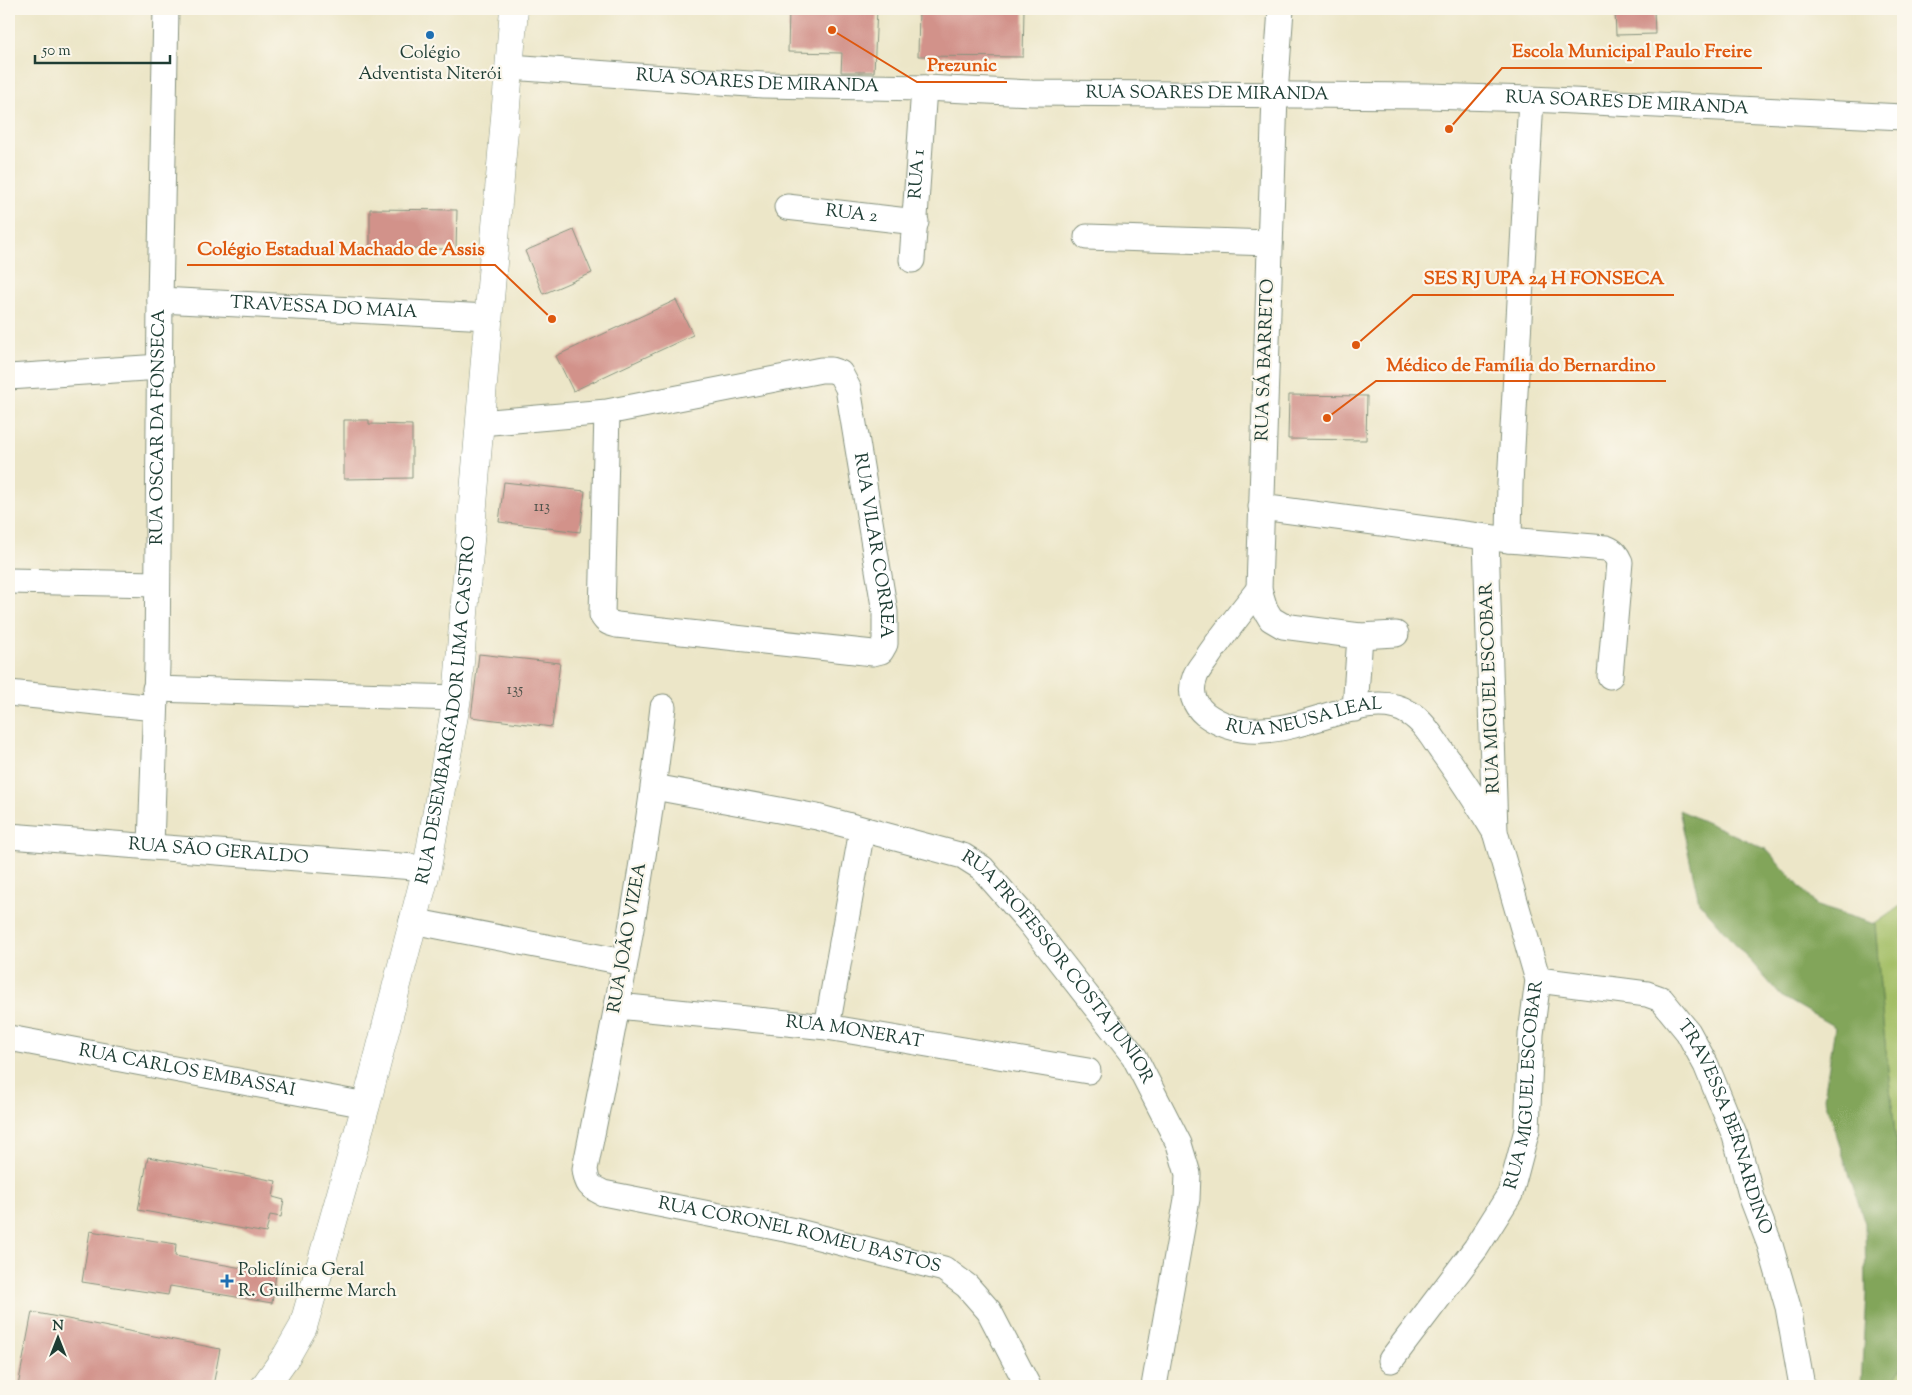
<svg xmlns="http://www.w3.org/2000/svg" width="1912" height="1395" viewBox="0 0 1912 1395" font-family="'Sorts Mill Goudy',serif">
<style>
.green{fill:#a3be65;stroke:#617e4c}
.forest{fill:#82a55a;stroke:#507147}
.building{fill:#d2928a}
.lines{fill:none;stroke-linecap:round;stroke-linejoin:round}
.minor-casing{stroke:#86927e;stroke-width:27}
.major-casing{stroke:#86927e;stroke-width:29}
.minor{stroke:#fff;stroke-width:25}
.major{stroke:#fff;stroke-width:28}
.poi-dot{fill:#1f6fb2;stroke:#fbf7ec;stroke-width:2}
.labels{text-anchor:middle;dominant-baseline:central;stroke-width:4.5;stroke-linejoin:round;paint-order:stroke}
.number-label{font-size:15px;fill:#4c524a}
.poi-label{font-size:18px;fill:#1f3d34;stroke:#fbf7ec}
.street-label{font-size:18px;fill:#1f3d34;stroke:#fbf7ec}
.leader{fill:none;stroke:#de580e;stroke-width:2}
.callout-dot{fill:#de580e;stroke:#fbf7ec;stroke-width:2}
.callout-label{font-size:19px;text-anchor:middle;font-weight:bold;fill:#de580e;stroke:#fbf7ec;stroke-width:4.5;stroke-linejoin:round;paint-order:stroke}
</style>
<rect width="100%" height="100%" fill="#fbf7ec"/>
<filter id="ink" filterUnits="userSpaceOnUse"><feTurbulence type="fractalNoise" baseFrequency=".02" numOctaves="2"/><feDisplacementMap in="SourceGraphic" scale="10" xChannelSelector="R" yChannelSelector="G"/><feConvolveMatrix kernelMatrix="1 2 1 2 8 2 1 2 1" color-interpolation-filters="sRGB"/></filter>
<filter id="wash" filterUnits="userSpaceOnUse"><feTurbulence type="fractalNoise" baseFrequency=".0096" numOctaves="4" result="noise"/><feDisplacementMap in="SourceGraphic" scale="20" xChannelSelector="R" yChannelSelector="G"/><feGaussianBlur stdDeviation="1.12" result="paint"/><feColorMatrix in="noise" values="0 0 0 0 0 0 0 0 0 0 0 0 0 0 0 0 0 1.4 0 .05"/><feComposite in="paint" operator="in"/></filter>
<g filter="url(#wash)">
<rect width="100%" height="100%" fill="#ece6c8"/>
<!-- green -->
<g class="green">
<path d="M1903,904v302l-20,-182 -8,-100z"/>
<path d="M1903,1365v21h-12z"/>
</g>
<!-- forest -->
<path class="forest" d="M1679,810l87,39 51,57 58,18 8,100 20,182v159l-12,21h-29l-1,-1 5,-91 -1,-71 -41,-126 11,-70 -54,-31 -82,-94z"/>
<g id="blocks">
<!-- building -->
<g class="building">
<path d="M789,9h88l-3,63h-33l1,-19 -54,-1z"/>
<path d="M919,9h105l-1,48 -105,-1z"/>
<path d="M1615,9h39l1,25 -39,1z"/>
<path d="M370,209l87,1 -1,39h-86z"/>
<path d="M574,230l18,43 -49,21 -18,-43z"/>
<path d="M676,300l17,35 -120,56 -17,-35z"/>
<path d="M1289,395l78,1 -1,44 -78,-1z"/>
<path d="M344,420h25v4l43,1v53l-68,1z"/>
<path d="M504,482l81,9 -5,41 -81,-10z"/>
<path d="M479,654l81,9 -8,64 -81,-10z"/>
<path d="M148,1157l128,24 -3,16 11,3 -3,17 -11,-2 -4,18 -128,-23z"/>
<path d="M90,1231l86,13 -1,12 101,18 -4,29 -102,-17 -2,9 -86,-13z"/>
<path d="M32,1312l188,37 -7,37h-195z"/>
</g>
</g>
</g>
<g filter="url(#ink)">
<use href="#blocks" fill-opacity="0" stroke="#86927e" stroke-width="1"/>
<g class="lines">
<!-- minor casing -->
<g class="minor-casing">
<g id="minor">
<path d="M1281,9l-6,86 -16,494 6,20 6,10 12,7 77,10 36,-2"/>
<path id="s1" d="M510,67l253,18 161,3 108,5 395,3 104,3 372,18"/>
<path id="s2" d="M787,207l129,15"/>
<path d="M1087,237l183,6"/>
<path id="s3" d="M912,260l12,-172"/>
<path id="s4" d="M160,300l328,17"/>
<path d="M9,377l151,-10"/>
<path id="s5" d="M480,423l127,-11 214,-42h10l9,3 8,15 37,224v32l-4,7 -8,2 -256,-28c-8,-2 -11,-3 -15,-10l5,-203"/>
<path d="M1261,507l248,33 1,-56 21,-385"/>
<path d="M1509,540l97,8c8,3 11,7 14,14l-10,114"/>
<path d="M9,581l148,3"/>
<path id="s6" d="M1259,589c-17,22 -34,43 -50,66 -4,7 -12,15 -14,22 -6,15 -1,28 10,37 67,50 153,-34 204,-1 14,8 23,24 32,37 19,26 37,54 54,82"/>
<path d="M155,689l302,9"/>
<path d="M9,693l146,15"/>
<path id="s7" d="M663,707c-17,155 -47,309 -78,462 2,16 4,17 18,24l192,38 149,38 23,17 22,25 39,75"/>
<path d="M1355,709l5,-73"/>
<path id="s8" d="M654,787l163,30 146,39 19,12 48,55 104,133 45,88 9,30 -1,25 -33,187"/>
<path id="s9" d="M9,836l418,32"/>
<path id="s10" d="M151,846l6,-181 3,-365 6,-291"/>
<path d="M412,921l212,41"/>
<path id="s11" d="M1538,980l109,14 14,5 27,33 18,33 29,71 17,62 18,47 18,62 14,79"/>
<path id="s12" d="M618,1006l209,21 261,44"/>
<path d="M827,1027l35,-197"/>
<path id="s13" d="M9,1038l357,67"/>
<path id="s14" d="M1391,1360l85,-112 34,-54 17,-64 4,-96 7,-54 -43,-148 -9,-294"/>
</g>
</g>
<!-- major casing -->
<g class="major-casing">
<g id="major">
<path id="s15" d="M265,1386l22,-31 16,-28 63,-222 61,-237 30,-170 57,-689"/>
</g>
</g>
<!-- minor -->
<use href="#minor" class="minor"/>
<!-- major -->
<use href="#major" class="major"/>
</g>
</g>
<!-- markers -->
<g class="poi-dot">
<circle cx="430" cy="35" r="5"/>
<path d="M224.5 1273.5h5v5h5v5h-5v5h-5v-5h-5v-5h5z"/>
</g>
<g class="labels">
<!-- number labels -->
<g class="number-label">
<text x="542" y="507">113</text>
<text x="515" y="690">135</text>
</g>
<!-- poi labels -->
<g class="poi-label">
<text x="430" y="54">Colégio<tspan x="430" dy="21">Adventista Niterói</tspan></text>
<text x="238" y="1271" text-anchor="start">Policlínica Geral<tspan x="238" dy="21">R. Guilherme March</tspan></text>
</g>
<!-- street labels -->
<g class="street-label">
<text stroke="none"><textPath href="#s1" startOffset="248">RUA SOARES DE MIRANDA</textPath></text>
<text stroke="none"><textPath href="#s1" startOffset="698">RUA SOARES DE MIRANDA</textPath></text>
<text stroke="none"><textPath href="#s1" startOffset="1118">RUA SOARES DE MIRANDA</textPath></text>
<text stroke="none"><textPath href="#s3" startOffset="86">RUA 1</textPath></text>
<text stroke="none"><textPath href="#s2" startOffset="65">RUA 2</textPath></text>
<text stroke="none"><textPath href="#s4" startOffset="164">TRAVESSA DO MAIA</textPath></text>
<text transform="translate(1266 360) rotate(-88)">RUA SÁ BARRETO</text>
<text stroke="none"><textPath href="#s10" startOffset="419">RUA OSCAR DA FONSECA</textPath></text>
<text stroke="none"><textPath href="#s5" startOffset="542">RUA VILAR CORREA</textPath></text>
<text transform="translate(1491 688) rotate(-92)">RUA MIGUEL ESCOBAR</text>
<text stroke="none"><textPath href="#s15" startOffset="705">RUA DESEMBARGADOR LIMA CASTRO</textPath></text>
<text stroke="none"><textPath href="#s6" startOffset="254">RUA NEUSA LEAL</textPath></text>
<text stroke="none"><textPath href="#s9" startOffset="210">RUA SÃO GERALDO</textPath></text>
<text transform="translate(628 938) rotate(-80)">RUA JOÃO VIZEA</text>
<text stroke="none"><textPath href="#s8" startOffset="464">RUA PROFESSOR COSTA JUNIOR</textPath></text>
<text stroke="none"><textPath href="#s12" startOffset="238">RUA MONERAT</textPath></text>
<text stroke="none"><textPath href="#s13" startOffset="181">RUA CARLOS EMBASSAI</textPath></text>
<text stroke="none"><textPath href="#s14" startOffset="315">RUA MIGUEL ESCOBAR</textPath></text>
<text stroke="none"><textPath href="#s11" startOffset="270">TRAVESSA BERNARDINO</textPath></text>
<text stroke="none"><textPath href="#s7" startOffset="702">RUA CORONEL ROMEU BASTOS</textPath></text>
</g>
</g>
<!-- callouts -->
<path class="leader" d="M1449 129L1502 68H1762M832 30L917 82H1007M552 319L495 265H187M1356 345L1413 295H1674M1327 418L1376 381H1666"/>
<g class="callout-dot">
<circle cx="1449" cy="129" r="5"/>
<circle cx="832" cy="30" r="5"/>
<circle cx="552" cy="319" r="5"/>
<circle cx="1356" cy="345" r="5"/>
<circle cx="1327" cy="418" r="5"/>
</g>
<g class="callout-label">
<text x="1632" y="57">Escola Municipal Paulo Freire</text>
<text x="962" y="71">Prezunic</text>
<text x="341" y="255">Colégio Estadual Machado de Assis</text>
<text x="1544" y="284">SES RJ UPA 24 H FONSECA</text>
<text x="1521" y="371">Médico de Família do Bernardino</text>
</g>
<!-- margin -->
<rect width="1912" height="1395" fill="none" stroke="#fbf7ec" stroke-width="30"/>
<!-- north arrow -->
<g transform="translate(58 1338)" stroke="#fbf7ec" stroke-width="4" paint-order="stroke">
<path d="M0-4L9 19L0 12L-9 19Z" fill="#1f3d34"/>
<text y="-8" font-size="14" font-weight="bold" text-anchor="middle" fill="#1f3d34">N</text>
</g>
<!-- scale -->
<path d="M35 55v8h135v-8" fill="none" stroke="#1f3d34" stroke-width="2.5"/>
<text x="42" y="55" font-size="15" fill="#1f3d34" stroke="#fbf7ec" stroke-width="4" paint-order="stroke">50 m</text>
</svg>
